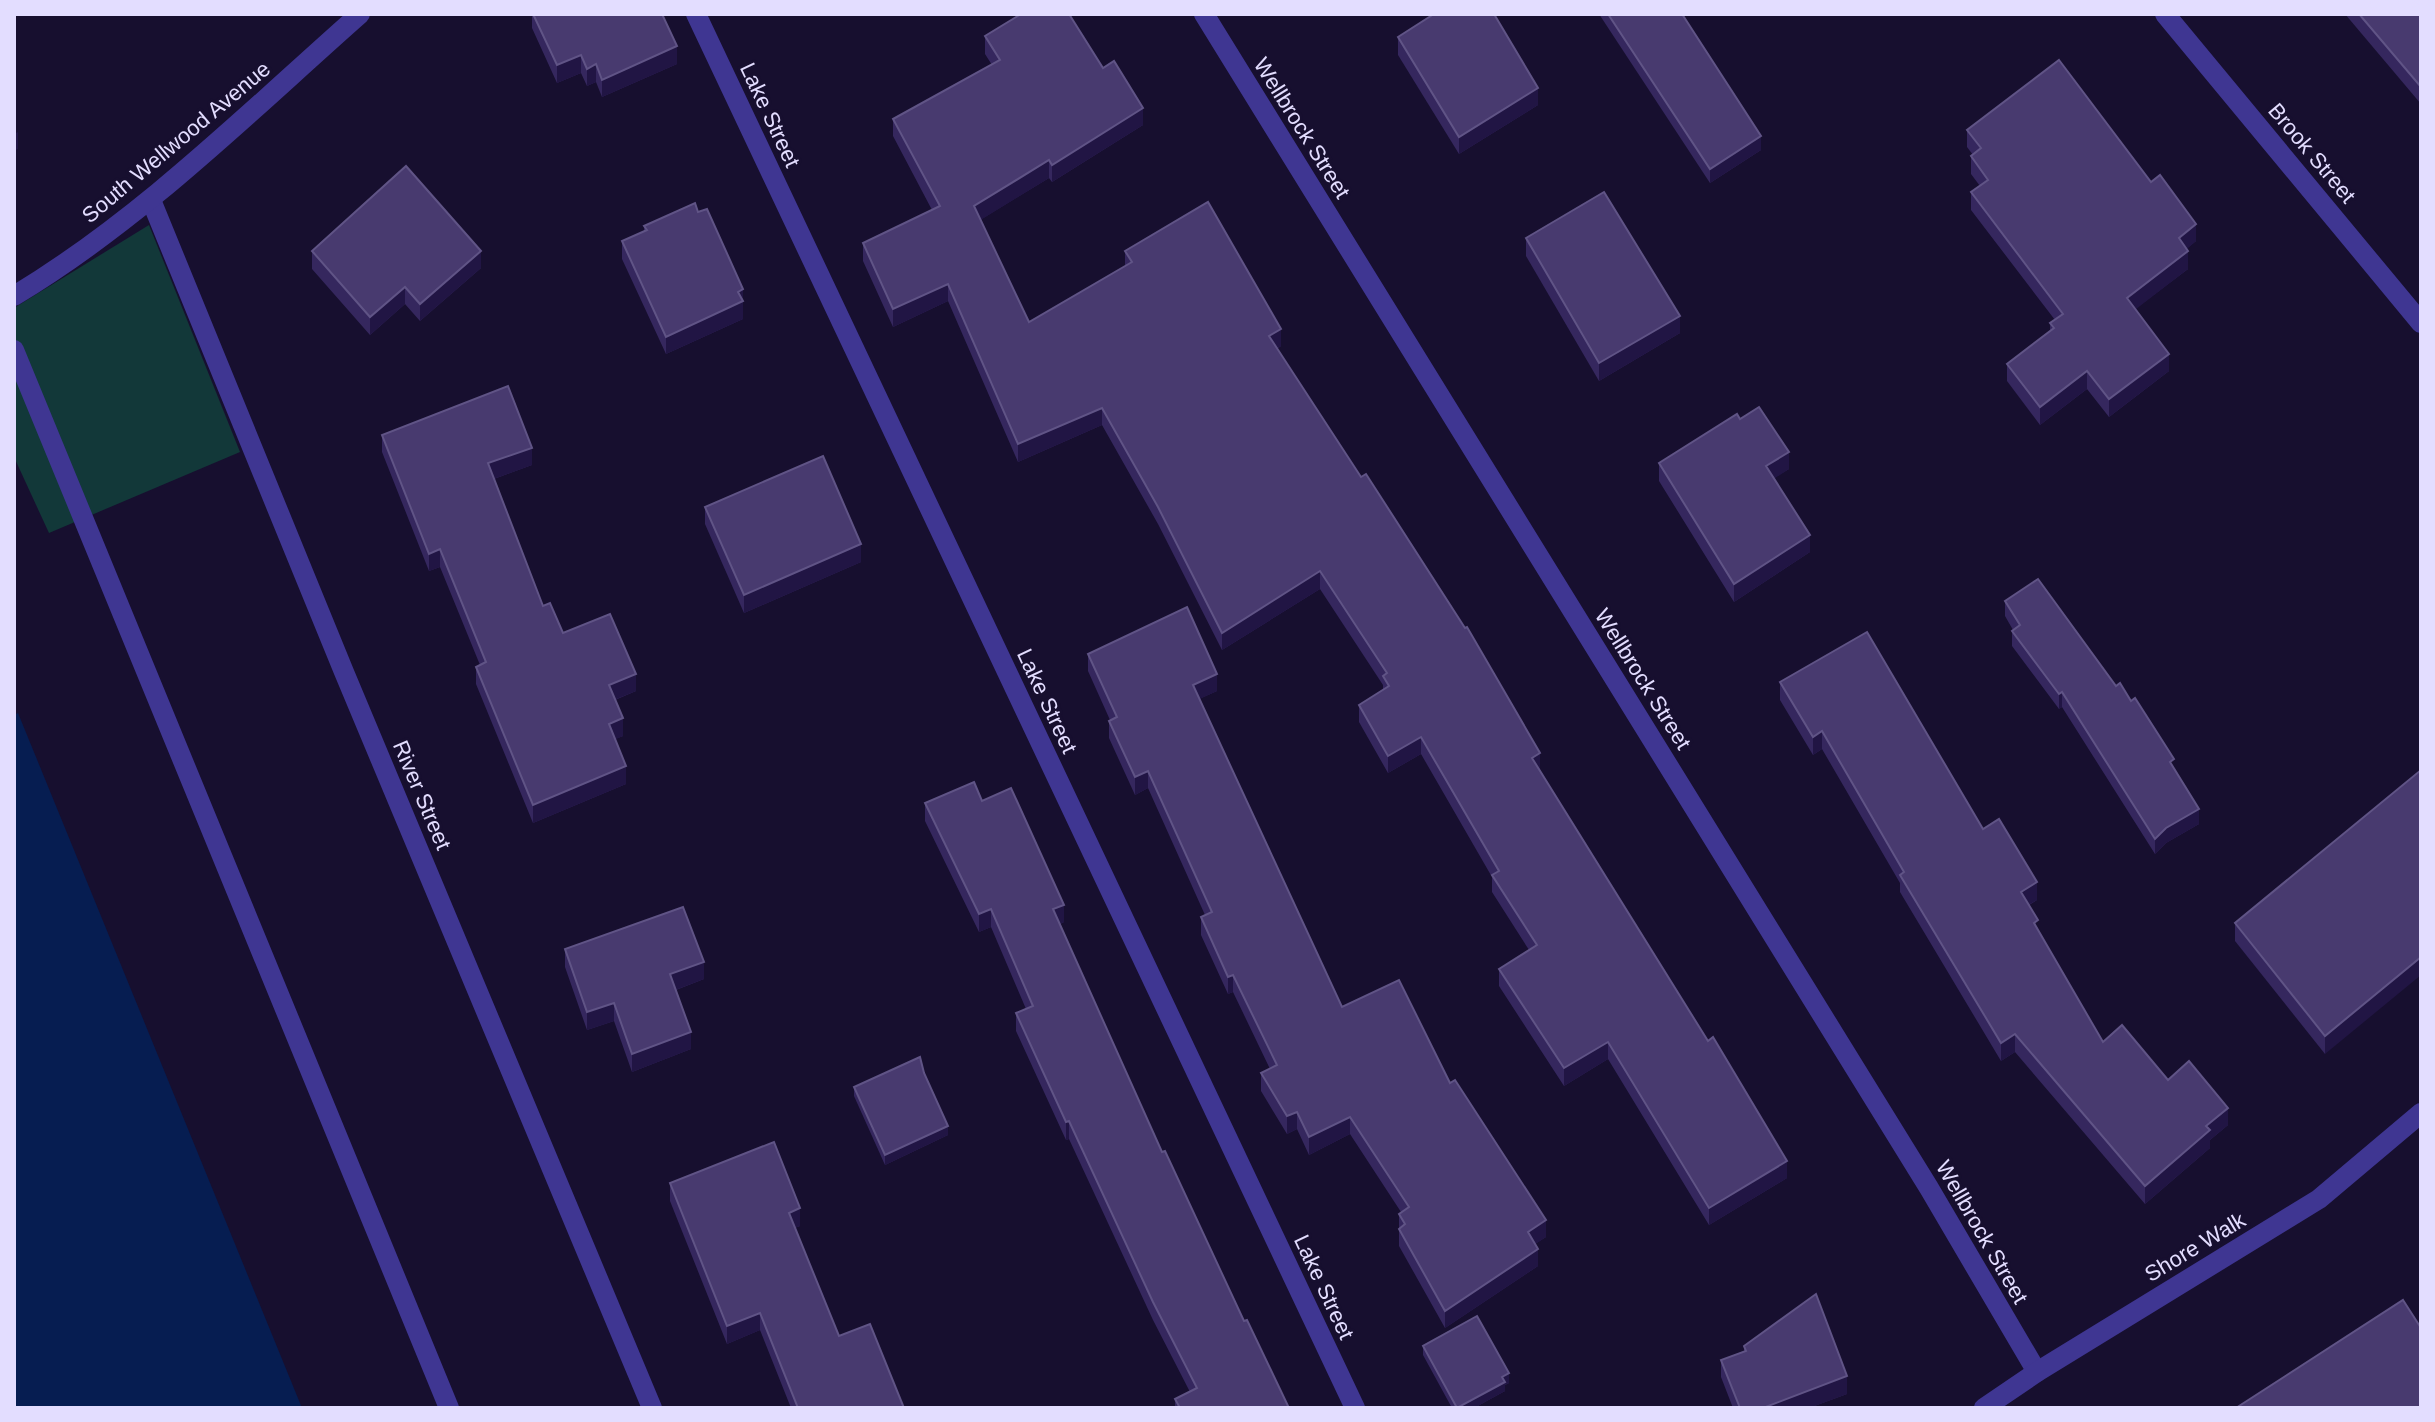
<svg xmlns="http://www.w3.org/2000/svg" width="2435" height="1422" viewBox="0 0 2435 1422" font-family="Arial,sans-serif">
<style>
.green{fill:#123839}
.water{fill:#061d51}
.lines{fill:none;stroke-linecap:round;stroke-linejoin:round}
.minor{stroke:#3f3692;stroke-width:20}
.wall{fill:#35275e}
.shaded-wall{fill:#211544}
.building{fill:#483a6f;stroke:#605486;stroke-width:2}
.labels{text-anchor:middle;dominant-baseline:central;stroke-width:6;stroke-linejoin:round;paint-order:stroke}
.street-label{font-size:22px;fill:#e3ddff;stroke:#170f2f}
</style>
<rect width="100%" height="100%" fill="#170f2f"/>
<!-- green -->
<path class="green" d="M149,225l91,227 -191,81 -35,-76v-149z"/>
<!-- water -->
<path class="water" d="M18,713l284,695h-288v-693z"/>
<g class="lines">
<!-- minor -->
<g class="minor">
<path d="M696,14l659,1394"/>
<path d="M1204,14l725,1174 108,184"/>
<path d="M2165,14l256,309"/>
<path d="M151,200l193,472 308,736"/>
<path d="M14,296c128,-77 235,-184 346,-282"/>
<path d="M14,350l435,1058"/>
<path d="M1984,1408l53,-36 282,-173 102,-86"/>
</g>
</g>
<!-- wall -->
<g class="wall">
<path d="M532,14h130l15,50 -75,33 -6,-15 -9,4 -6,-13 -24,10 -25,-55z"/>
<path d="M1599,14h83l79,136 -51,33z"/>
<path d="M2345,14h76v90z"/>
<path d="M985,36l118,32 40,57 -91,57 -3,-4 -69,42 49,102 96,-56v-15l156,95 -4,3 263,421 247,408 -78,47 -101,-166 -44,27 -65,-100v-17l30,-19 -37,-58v-15l-71,-123 -33,19 -29,-51v-17l24,-15v-5l-63,-96 -98,61 -64,-126 -56,-99 -84,37 -70,-161 -55,26 -30,-66v-18l69,-33 -39,-74v-17l99,-54 -7,-11z"/>
<path d="M1398,37l140,68 -79,49 -61,-99z"/>
<path d="M1967,130l229,111 -10,8 2,20 -53,40 34,62 -60,46 -22,-28 -47,36 -33,-44v-17l43,-33v-8l5,-3 -84,-110v-18l9,-6 -9,-12v-18l2,-1 -6,-8z"/>
<path d="M698,212l45,77v30l-77,35 -44,-95v-18l22,-10v-5z"/>
<path d="M1526,238l154,95 -81,48 -73,-125z"/>
<path d="M312,251l169,17 -61,53 -15,-17 -35,31 -58,-66z"/>
<path d="M1740,419l49,50 -15,9 36,74 -76,50 -75,-121v-18z"/>
<path d="M382,435l150,30 -38,14 49,127 20,27 73,58 -21,9 8,36 -8,3 11,45 -93,39 -57,-139v-17l4,-2 -40,-98 -11,4 -47,-119z"/>
<path d="M705,507l156,55 -117,51 -39,-89z"/>
<path d="M2005,601l169,168 25,55 -33,19 -11,11 -93,-147 -3,2 -47,-63v-15l1,-1 -8,-14z"/>
<path d="M1088,654l129,37 -18,8 143,308 108,76 96,154 -11,7 3,22 -93,62 -46,-82v-32l2,-2 -51,-78 -41,21 -12,-26 -10,5 -26,-43v-18l9,-4 -37,-77 -5,2 -27,-59v-18l4,-2 -57,-127 -13,7 -26,-57v-17l1,-1 -22,-49z"/>
<path d="M1780,682l203,147 54,71 -8,5 9,26 65,111 65,38 60,45 -18,15v8l-65,56 -130,-152 -14,9 -101,-169v-9l-78,-134 -9,6 -33,-55z"/>
<path d="M2421,770l-96,284 -90,-113v-18z"/>
<path d="M982,801l82,121 -4,2 102,228 82,169 45,87h-114v-9l15,-7 -37,-72 -84,-181 -3,1 -50,-109v-18l10,-4 -35,-82 -12,5 -54,-111v-18z"/>
<path d="M565,949l139,30 -28,11 15,59 -59,23 -18,-51 -27,9 -22,-63z"/>
<path d="M924,1073l24,62 -63,30 -31,-69v-9z"/>
<path d="M670,1183l130,43 -5,2 44,108 65,72h-113l-31,-78 -33,14 -57,-143z"/>
<path d="M1423,1346l86,37 -4,2v6l-31,17h-22l-29,-53z"/>
<path d="M1744,1346l103,48 -38,14h-76l-12,-31v-17l23,-9z"/>
</g>
<!-- shaded-wall -->
<g class="shaded-wall">
<path d="M677,46v18l-75,33v-17z"/>
<path d="M581,55v18l-24,10v-18z"/>
<path d="M596,64v18l-9,4v-17z"/>
<path d="M1538,88v17l-79,49v-17z"/>
<path d="M1143,108v17l-91,57v-17z"/>
<path d="M18,132v17l-4,2v-17z"/>
<path d="M1761,136v14l-51,33v-14z"/>
<path d="M1049,160v18l-75,46v-18z"/>
<path d="M2196,224v17l-17,15v-18z"/>
<path d="M481,251v17l-61,53v-17z"/>
<path d="M2188,251v18l-61,47v-18z"/>
<path d="M948,284v17l-55,26v-18z"/>
<path d="M405,287v17l-35,31v-18z"/>
<path d="M743,289v30l-77,35v-17z"/>
<path d="M1680,316v17l-81,48v-18z"/>
<path d="M1281,329v17l-12,8v-18z"/>
<path d="M2169,354v17l-60,46v-18z"/>
<path d="M2087,371v18l-47,36v-18z"/>
<path d="M1102,408v17l-84,37v-18z"/>
<path d="M532,448v17l-44,16v-18z"/>
<path d="M1789,452v17l-23,15v-18z"/>
<path d="M1810,535v17l-76,50v-18z"/>
<path d="M861,544v18l-117,51v-18z"/>
<path d="M440,549v18l-11,4v-17z"/>
<path d="M1320,571v18l-98,61v-17z"/>
<path d="M14,573h2v17l-2,1z"/>
<path d="M636,674v17l-27,11v-17z"/>
<path d="M1217,674v17l-24,11v-17z"/>
<path d="M2062,692v15l-3,2v-15z"/>
<path d="M623,718v18l-14,6v-18z"/>
<path d="M1822,731v18l-9,6v-18z"/>
<path d="M1421,737v17l-33,19v-17z"/>
<path d="M1540,753v17l-8,5v-17z"/>
<path d="M626,766v18l-93,39v-18z"/>
<path d="M1148,771v17l-13,7v-18z"/>
<path d="M2199,809v15l-33,19 -11,11v-15l11,-11z"/>
<path d="M2037,882v18l-16,9v-17z"/>
<path d="M1064,905v17l-11,5v-18z"/>
<path d="M991,909v18l-12,5v-18z"/>
<path d="M2421,957v18l-96,79v-18z"/>
<path d="M704,962v17l-34,13v-18z"/>
<path d="M1233,975v17l-5,2v-17z"/>
<path d="M614,1003v18l-27,9v-18z"/>
<path d="M691,1032v17l-59,23v-18z"/>
<path d="M2015,1034v18l-14,9v-18z"/>
<path d="M1608,1042v17l-44,27v-18z"/>
<path d="M2228,1108v17l-18,15v8l-65,56v-18l61,-60z"/>
<path d="M1297,1112v17l-10,5v-18z"/>
<path d="M1350,1117v17l-41,21v-18z"/>
<path d="M1069,1121v18l-3,1v-18z"/>
<path d="M948,1126v9l-63,30v-10z"/>
<path d="M1787,1161v17l-78,47v-17z"/>
<path d="M800,1208v18l-11,4v-17z"/>
<path d="M1546,1220v17l-18,12v-17z"/>
<path d="M1538,1249v17l-93,62v-17z"/>
<path d="M760,1313v17l-33,14v-18z"/>
<path d="M1509,1373v10l-4,2v6l-31,17h-17z"/>
<path d="M1847,1376v18l-38,14h-46z"/>
</g>
<!-- building -->
<g class="building">
<path d="M533,14h129l15,32 -75,34 -6,-16 -9,5 -6,-14 -24,10z"/>
<path d="M1021,14h48l34,54 11,-7 29,47 -91,57 -3,-5 -75,46 55,116 103,-60 -7,-11 83,-49 73,127 -12,7 92,141 5,-3 99,154 2,-1 73,126 -8,5 176,283 5,-4 74,124 -78,47 -101,-166 -44,26 -65,-99 38,-24 -45,-70 7,-4 -78,-134 -33,19 -29,-51 30,-19 -6,-10 4,-3 -67,-102 -98,62 -64,-126 -56,-99 -84,36 -70,-160 -55,25 -30,-66 77,-37 -47,-87 107,-59 -15,-24z"/>
<path d="M1434,14h60l44,74 -79,49 -61,-100z"/>
<path d="M1608,14h74l79,122 -51,33z"/>
<path d="M2359,14h62v73z"/>
<path d="M2059,60l92,122 9,-7 36,49 -17,14 9,13 -61,47 42,56 -60,45 -22,-28 -47,36 -33,-43 47,-36 -4,-5 13,-9 -92,-122 17,-12 -17,-24 10,-8 -14,-18z"/>
<path d="M406,166l75,85 -61,53 -15,-17 -35,30 -58,-66z"/>
<path d="M1604,192l76,124 -81,47 -73,-125z"/>
<path d="M695,203l3,9 9,-3 36,80 -5,3 5,9 -77,36 -44,-96 25,-11 -3,-4z"/>
<path d="M508,386l24,62 -44,15 55,143 7,-3 13,30 47,-19 26,60 -27,11 14,33 -14,6 17,42 -93,39 -57,-138 10,-5 -46,-113 -11,5 -47,-119z"/>
<path d="M1759,407l30,45 -23,14 44,69 -76,49 -75,-121 78,-49 3,5z"/>
<path d="M823,456l38,88 -117,51 -39,-88z"/>
<path d="M2038,579l78,107 4,-3 11,18 4,-3 39,61 -4,3 29,47 -33,19 -11,11 -93,-147 -3,2 -47,-63 8,-6 -15,-24z"/>
<path d="M1187,607l30,67 -24,11 149,322 57,-27 51,103 5,-3 91,140 -18,12 10,17 -93,62 -46,-82 6,-5 -6,-10 10,-7 -59,-90 -41,20 -12,-25 -10,4 -26,-43 16,-8 -44,-90 -5,2 -27,-60 11,-5 -64,-141 -13,6 -26,-56 8,-4 -29,-63z"/>
<path d="M1867,632l116,197 16,-10 38,63 -16,10 17,28 -4,3 69,119 19,-17 46,55 21,-19 39,47 -22,18 4,4 -65,56 -130,-152 -14,9 -101,-168 4,-3 -82,-141 -9,6 -33,-55z"/>
<path d="M2421,770v187l-96,79 -90,-113z"/>
<path d="M974,782l8,19 29,-13 53,117 -11,4 109,243 3,-1 79,170 3,-1 42,88h-109l-5,-9 22,-11 -44,-86 -84,-181 -3,1 -50,-109 17,-7 -42,-97 -12,5 -54,-111z"/>
<path d="M683,907l21,55 -34,12 21,58 -59,22 -18,-51 -27,9 -22,-63z"/>
<path d="M920,1057l4,16 24,53 -63,29 -31,-68z"/>
<path d="M774,1142l26,66 -11,5 50,123 31,-12 34,84h-106l-38,-95 -33,13 -57,-143z"/>
<path d="M1816,1294l31,82 -84,32h-23l-19,-48 25,-9 -2,-5z"/>
<path d="M2403,1300l18,28v80h-185z"/>
<path d="M1477,1316l32,57 -7,4 3,5 -48,26 -34,-62z"/>
</g>
<g class="labels">
<!-- street labels -->
<g class="street-label">
<text transform="translate(770 115) rotate(65)">Lake Street</text>
<text transform="translate(1302 128) rotate(58)">Wellbrock Street</text>
<text transform="translate(176 142) rotate(-40)">South Wellwood Avenue</text>
<text transform="translate(2312 153) rotate(50)">Brook Street</text>
<text transform="translate(1643 679) rotate(58)">Wellbrock Street</text>
<text transform="translate(1047 701) rotate(65)">Lake Street</text>
<text transform="translate(422 795) rotate(67)">River Street</text>
<text transform="translate(1982 1232) rotate(60)">Wellbrock Street</text>
<text transform="translate(2195 1247) rotate(-31)">Shore Walk</text>
<text transform="translate(1324 1287) rotate(65)">Lake Street</text>
</g>
</g>
<!-- border -->
<rect width="2435" height="1422" fill="none" stroke="#e3ddff" stroke-width="32"/>
</svg>
